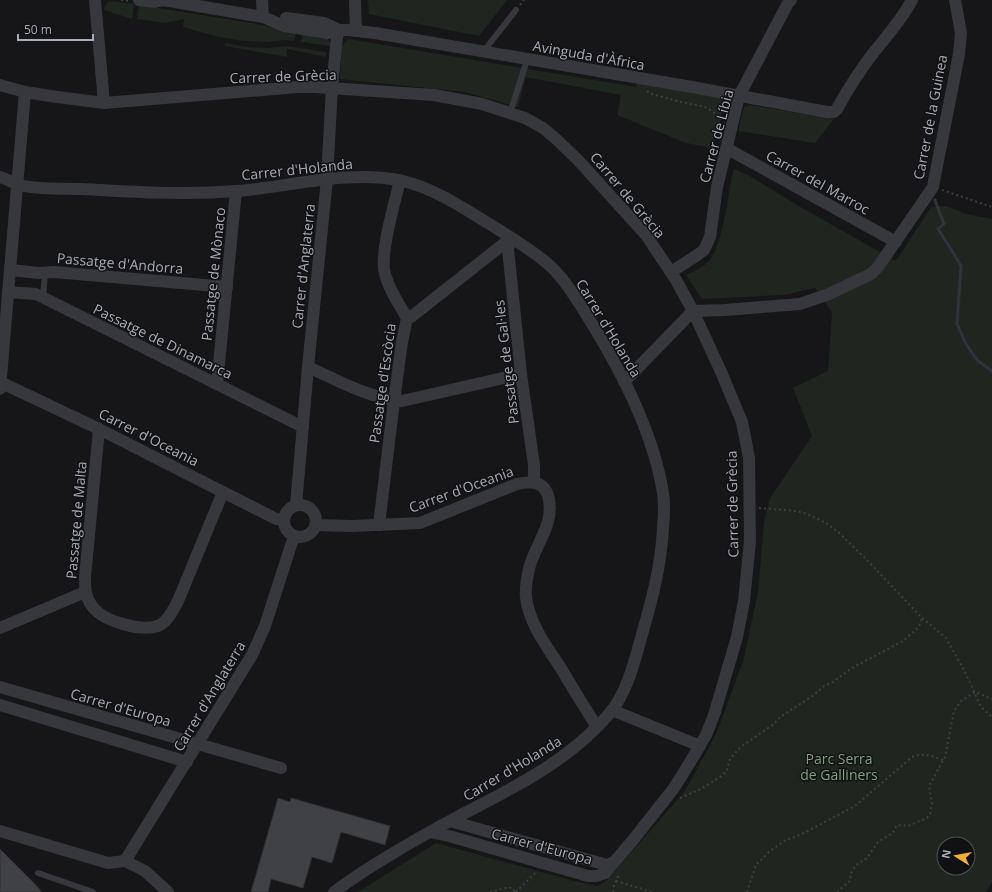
<svg xmlns="http://www.w3.org/2000/svg" width="992" height="892" viewBox="0 0 992 892" font-family="'Open Sans',sans-serif">
<style>
.green{fill:#1e261f;fill-rule:evenodd}
.lines{fill:none;stroke-linecap:round;stroke-linejoin:round}
.stream{stroke:#2c353c;stroke-width:3}
.building{fill:#404145;stroke:#303034}
.path{stroke:#3d3f44;stroke-width:2;stroke-dasharray:2 3;stroke-linecap:butt}
.lane{stroke:#37383d;stroke-width:6}
.street{stroke:#37383d;stroke-width:12}
.labels{text-anchor:middle;dominant-baseline:central;stroke-width:3;stroke-linejoin:round;paint-order:stroke}
.street-label{font-size:14px;fill:#a8adb8;stroke:#111113}
.park-label{font-size:14px;fill:#7fa381;stroke:#111113}
</style>
<rect width="100%" height="100%" fill="#161618"/>
<!-- green -->
<g class="green">
<path d="M368,0h139l-28,36 -110,-22z"/>
<path d="M109,1l25,3 -2,15 -28,-9 1,-4z"/>
<path d="M139,5l118,19 39,9 -2,8 -8,-1 -17,2 -26,-1 -28,-5 -32,-9 1,-8 -19,4 -28,-4z"/>
<path d="M302,34l26,5 3,7 -30,-4z"/>
<path d="M348,39l288,48 1,-4 84,15 3,7 -12,43 -26,-5 -69,-28 4,-20 -95,-18 -8,30 -53,-15 -125,-13 2,-33z"/>
<path d="M225,43l22,4 21,1 19,-2 39,6v5l-39,-8v8l-62,-11z"/>
<path d="M750,105l84,14 -19,24 -77,-12 6,-24z"/>
<path d="M734,169l16,7 52,32 94,53 35,-54 15,-1 20,8 26,5v663l-6,10h-628l78,-49 138,38 24,5 11,-8 76,-87 32,-59 27,-74 14,-66 6,-70 6,-24 42,-62 -19,-48 35,-17 4,-59 -17,-24 -31,7 -82,4 -16,-24c7,-4 16,-7 22,-13 16,-16 19,-69 26,-93zM944,844h24v24h-24z"/>
</g>
<g class="lines">
<!-- stream -->
<path class="stream" d="M935,200l9,24 -6,5 11,17 12,20 -4,58 9,20 11,16 15,11"/>
</g>
<!-- building -->
<g class="building">
<path d="M278,798l12,4 1,-4 99,28 -5,19 -44,-13 -9,31 -20,-6 -9,31 -32,-9 -3,13h-17z"/>
<path d="M0,849l34,34 8,9h-42z"/>
</g>
<g class="lines">
<!-- path -->
<g class="path">
<path d="M121,0l8,1"/>
<path d="M520,5l4,-5"/>
<path d="M647,91l5,3 29,8 24,5 7,4 9,8"/>
<path d="M942,190l50,17"/>
<path d="M759,508l37,3 11,3 19,9 12,9 28,27 56,59 24,20 19,34 16,35 11,10"/>
<path d="M680,798l21,-9 22,-14 4,-5 2,-9 5,-7 8,-8 32,-22 6,-7 34,-22 10,-9 9,-4 19,-14 51,-27 16,-14 3,-9"/>
<path d="M616,881l36,11"/>
<path d="M490,892l19,-5 7,5"/>
<path d="M516,892l20,-20"/>
<path d="M613,892l1,-6 5,-12"/>
<path d="M747,892l9,-27 14,-14 14,-10 18,-7 53,-28 57,-49c13,-5 18,-1 31,3"/>
<path d="M837,892l13,-11 1,-8 5,-8 11,-7 11,-16 15,-9 4,-8 11,1 19,-8 3,-4 2,-11 -3,-17 16,-29 9,-46 6,-9 15,-10 17,7"/>
</g>
<!-- lane -->
<g class="lane">
<path d="M483,52l33,-42"/>
<path d="M510,113l17,-53"/>
<path d="M43,298l2,-25"/>
<path d="M38,873l55,19"/>
</g>
<!-- street -->
<g class="street">
<path d="M95,0l9,103"/>
<path d="M139,0l16,2 9,-2"/>
<path d="M163,0l100,17 21,9 44,7 11,-3h9l27,3 317,54 135,25h7l3,-3c11,-20 23,-39 37,-57 14,-17 28,-33 38,-52"/>
<path d="M262,0l1,17"/>
<path d="M355,0l1,31"/>
<path d="M286,18l38,5 15,7"/>
<path d="M0,85l25,7 25,4 54,7 194,-16h16l120,8 48,9 43,14 18,10 12,10 23,22 68,75 30,45 17,31 29,63 20,48 7,36 1,83 -6,60 -7,36 -23,78 -8,20 -14,24 -18,29 -41,52 -28,33 -8,3h-9l-139,-40 -19,-4"/>
<path d="M726,148l170,94"/>
<path d="M0,177c7,2 13,6 19,8 19,5 43,3 63,4 51,3 103,6 154,2 55,-4 112,-22 167,-10 28,7 51,21 75,36 24,15 49,29 70,47 16,14 27,33 38,50 33,53 67,116 77,179 2,12 1,24 0,35 -2,37 -10,68 -20,103 -8,28 -15,61 -34,83 -40,47 -96,74 -150,102 -43,23 -86,47 -125,76"/>
<path d="M511,238l-3,11 13,125 13,91v17"/>
<path d="M10,270l29,3 15,-1 173,15"/>
<path d="M671,272l25,-16 8,-6 6,-13 7,-50 22,-91 49,-93 3,-3"/>
<path d="M8,292l28,2 267,133"/>
<path d="M407,318l4,-1 100,-79"/>
<path d="M308,367c27,12 65,33 94,34l119,-27"/>
<path d="M0,382l99,47 177,90 7,1"/>
<path d="M624,382l69,-71 32,-1 75,-6 29,-10 42,-20 7,-7 55,-80 1,-6 25,-127 2,-21 -6,-33"/>
<path d="M217,384l19,-193"/>
<path d="M0,389l25,-297"/>
<path d="M99,429l-14,148c0,11 0,20 7,29 10,15 51,27 68,19 9,-5 13,-15 18,-24l45,-109"/>
<path d="M296,505l12,-138 19,-188 5,-92 5,-50 2,-7"/>
<circle cx="300" cy="521" r="16"/>
<path d="M315,525l37,1 68,-3 97,-39c15,-3 29,-3 32,16 5,26 -15,46 -20,69 -2,9 -4,19 -3,28 3,27 22,51 36,73 11,19 23,38 35,57"/>
<path d="M379,525l15,-124 8,-59 5,-24c-8,-14 -18,-28 -22,-44 -6,-19 10,-72 15,-94"/>
<path d="M0,628l85,-36"/>
<path d="M0,687l281,81"/>
<path d="M0,705l187,57"/>
<path d="M612,710l88,36"/>
<path d="M450,821l157,44 7,-3"/>
<path d="M0,831l108,32 17,-2 20,10 23,21"/>
<path d="M125,861l127,-206 13,-29 29,-90"/>
</g>
</g>
<g class="labels">
<!-- street labels -->
<g class="street-label">
<text transform="translate(589 55) rotate(10)">Avinguda d'Àfrica</text>
<text transform="translate(283 76) rotate(-2)">Carrer de Grècia</text>
<text transform="translate(930 117) rotate(-79)">Carrer de la Guinea</text>
<text transform="translate(716 136) rotate(-75)">Carrer de Líbia</text>
<text transform="translate(297 169) rotate(-6)">Carrer d'Holanda</text>
<text transform="translate(818 182) rotate(29)">Carrer del Marroc</text>
<text transform="translate(628 195) rotate(50)">Carrer de Grècia</text>
<text transform="translate(120 263) rotate(5)">Passatge d'Andorra</text>
<text transform="translate(303 266) rotate(-84)">Carrer d'Anglaterra</text>
<text transform="translate(213 274) rotate(-84)">Passatge de Mònaco</text>
<text transform="translate(609 328) rotate(59)">Carrer d'Holanda</text>
<text transform="translate(163 341) rotate(26)">Passatge de Dinamarca</text>
<text transform="translate(506 362) rotate(-97)">Passatge de Gal·les</text>
<text transform="translate(382 383) rotate(-82)">Passatge d'Escòcia</text>
<text transform="translate(149 437) rotate(27)">Carrer d'Oceania</text>
<text transform="translate(461 489) rotate(-20)">Carrer d'Oceania</text>
<text transform="translate(732 504) rotate(-91)">Carrer de Grècia</text>
<text transform="translate(76 520) rotate(-85)">Passatge de Malta</text>
<text transform="translate(209 696) rotate(-59)">Carrer d'Anglaterra</text>
<text transform="translate(121 707) rotate(16)">Carrer d'Europa</text>
<text transform="translate(512 768) rotate(-31)">Carrer d'Holanda</text>
<text transform="translate(542 846) rotate(15)">Carrer d'Europa</text>
</g>
<!-- park labels -->
<g class="park-label">
<text x="839" y="758">Parc Serra<tspan x="839" dy="16">de Galliners</tspan></text>
</g>
</g>
<!-- north arrow -->
<g transform="translate(956 856) rotate(281)"><circle r="19" fill="#111113" stroke="#4d4f55"/>
<path d="M0-3L7 15L0 10L-7 15Z" fill="#f2b134"/>
<text y="-6" font-size="11" font-weight="bold" text-anchor="middle" fill="#a8adb8">N</text>
</g>
<!-- scale -->
<path d="M18 34v6h75v-6" fill="none" stroke="#a8adb8" stroke-width="2"/>
<text x="24" y="34" font-size="12" fill="#a8adb8" stroke="#111113" stroke-width="3" paint-order="stroke">50 m</text>
</svg>
